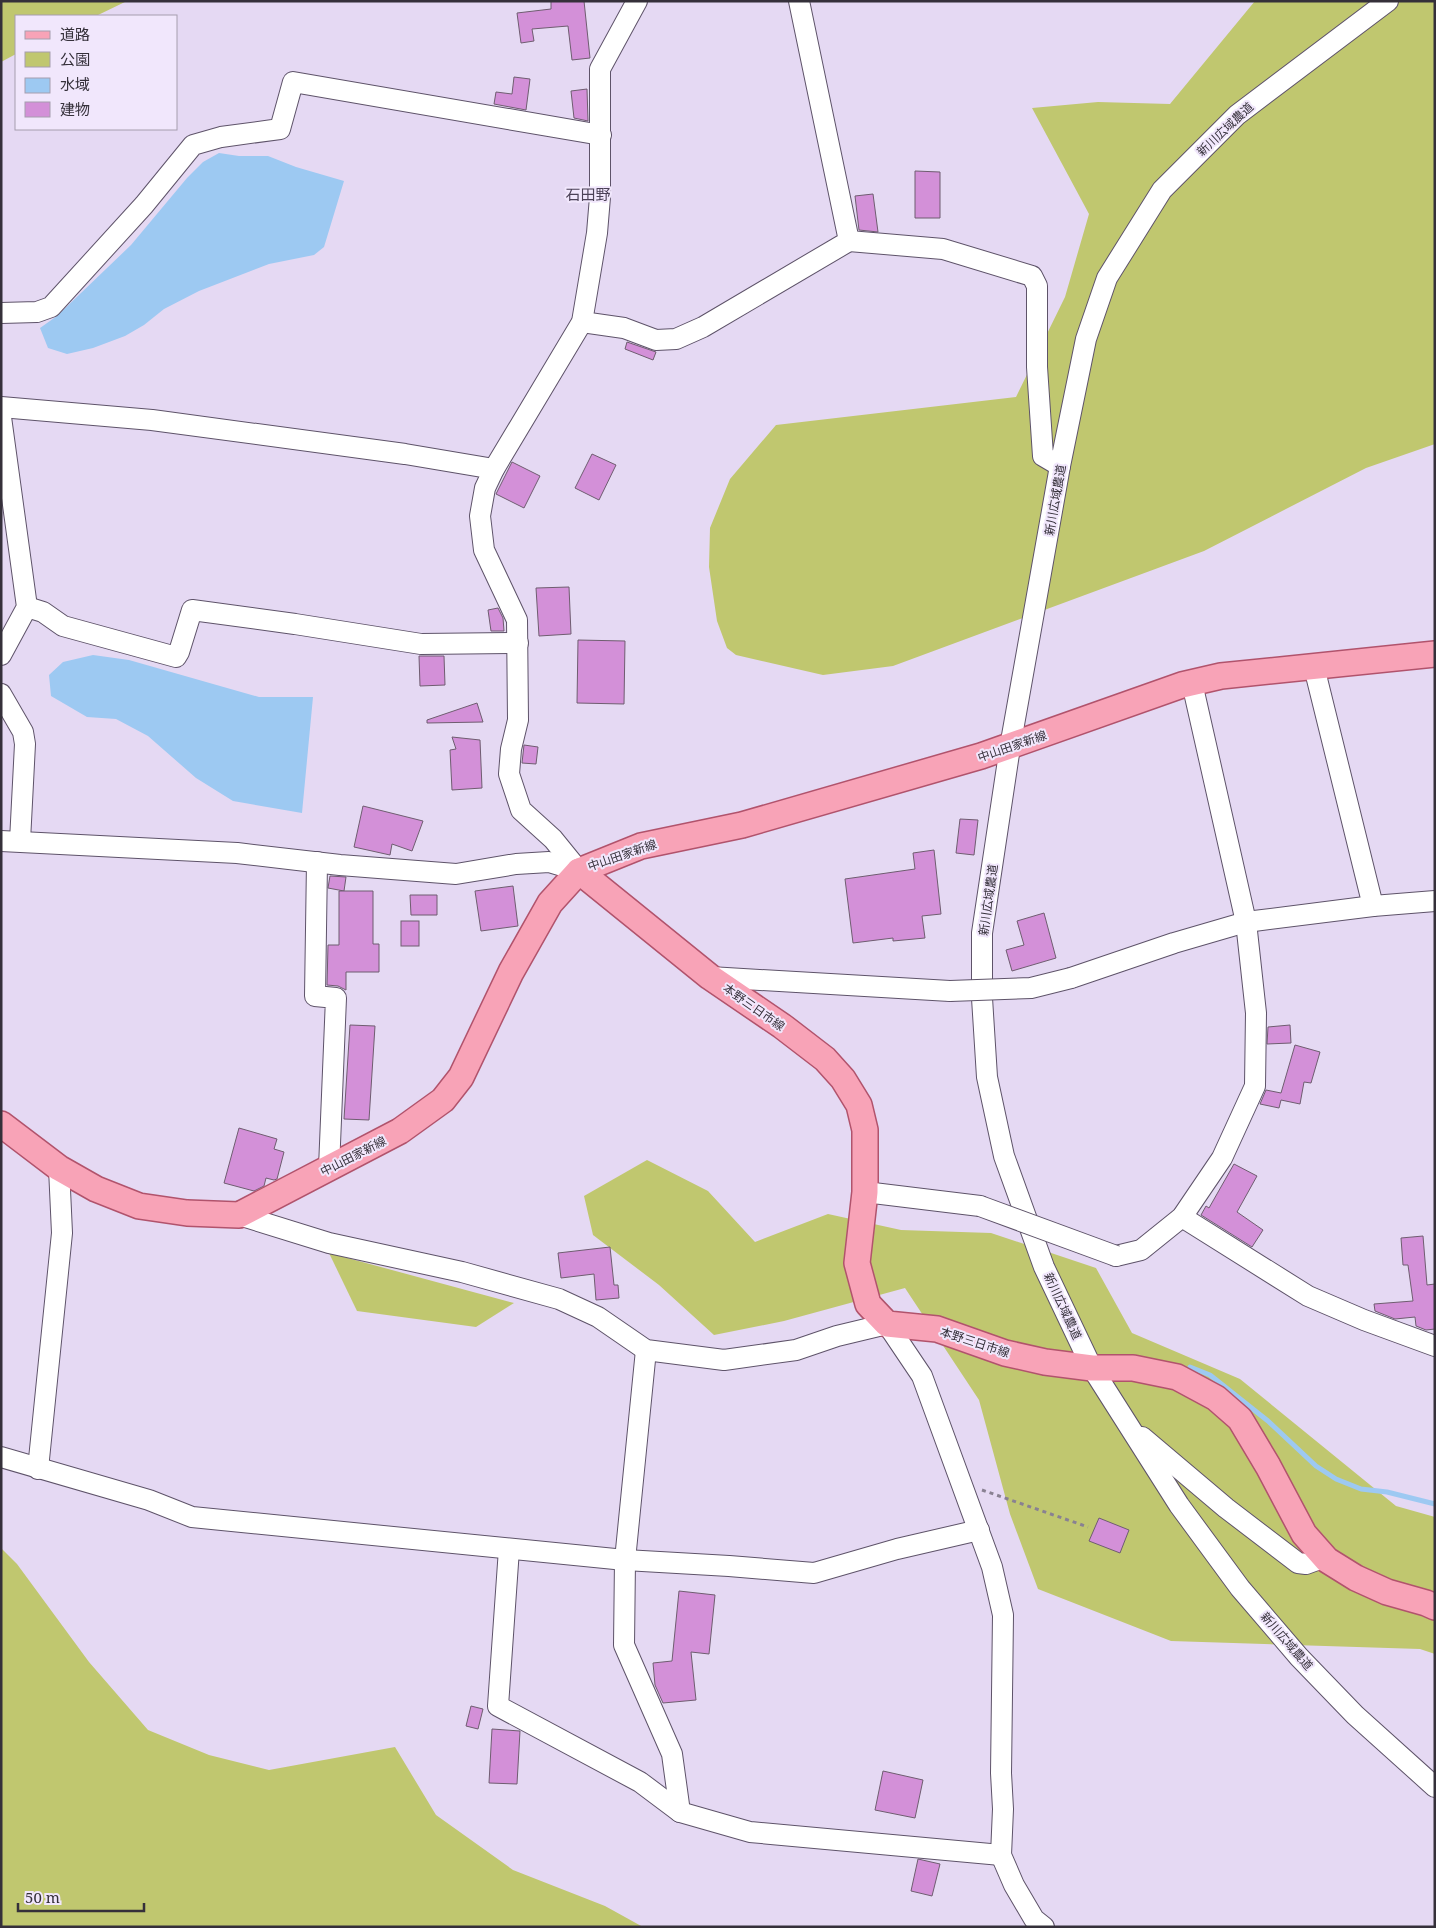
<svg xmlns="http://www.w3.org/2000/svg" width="1436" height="1928" viewBox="0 0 1436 1928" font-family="'Noto Serif','Noto Sans JP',serif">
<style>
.green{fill:#c0c76f}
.water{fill:#9dc9f2}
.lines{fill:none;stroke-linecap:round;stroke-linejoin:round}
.stream{stroke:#9dc9f2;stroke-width:5}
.building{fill:#d390d8;stroke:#6f5d70}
.minor-casing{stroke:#5e5369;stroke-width:22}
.major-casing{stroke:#b1536c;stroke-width:28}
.path{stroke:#898192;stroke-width:3;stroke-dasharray:4 4;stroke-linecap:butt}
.minor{stroke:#fff;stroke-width:20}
.major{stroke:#f8a3b7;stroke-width:25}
.minor-bridge-casing{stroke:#5e5369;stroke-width:22;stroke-linecap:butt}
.minor-bridge{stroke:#fff;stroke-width:20}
.labels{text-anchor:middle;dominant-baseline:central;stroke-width:4;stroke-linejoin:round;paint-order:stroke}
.street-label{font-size:12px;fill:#35303a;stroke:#f1e7fc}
.quarter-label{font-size:15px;fill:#4c4257;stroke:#f1e7fc}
</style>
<rect width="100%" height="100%" fill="#e5d9f3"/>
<!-- green -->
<g class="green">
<path d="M1,1h126l-31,15h-80v38l-15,8z"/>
<path d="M1255,1h180v443l-69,24 -162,83 -311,115 -70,9 -87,-20 -9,-7 -10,-27 -8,-54 1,-39 20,-49 46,-54 240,-28 49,-100 24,-83 -57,-106 66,-6 72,2z"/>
<path d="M647,1160l61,31 47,51 73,-28 73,16 90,3 105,35 36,65 108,46 156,127 39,11v137l-15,-5 -249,-8 -133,-52 -28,-75 -31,-114 -74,-112 -121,33 -70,14 -55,-50 -66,-50 -9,-39z"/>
<path d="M329,1253l185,50 -38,24 -119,-16z"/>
<path d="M1,1548l16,16 72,98 59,68 61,25 60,15 126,-23 41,68 77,55 92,36 38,21h-642z"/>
</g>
<!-- water -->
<g class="water">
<path d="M219,153l20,3h29l28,11 48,14 -20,66 -10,8 -45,9 -70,27 -35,18 -20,16 -19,11 -32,12 -26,6 -19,-6 -8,-20 17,-12 74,-71 56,-67 16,-16z"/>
<path d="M93,655l36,5 130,37h54l-11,116 -69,-12 -37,-23 -48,-42 -32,-17 -29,-2 -36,-21 -2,-21 14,-13z"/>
</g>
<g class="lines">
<!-- stream -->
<path class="stream" d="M1190,1367l20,8 58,46 48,45 20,13 25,10 26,3 48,12"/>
</g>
<!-- building -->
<g class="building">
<path d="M551,1h33l6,57 -18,2 -4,-34 -36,3 2,12 -13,2 -4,-30 34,-4z"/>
<path d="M514,77l16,2 -4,31 -32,-6 2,-12 16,2z"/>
<path d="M587,89l1,32 -14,-3 -3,-27z"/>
<path d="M915,171l25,1v46h-25z"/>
<path d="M873,194l5,38 -19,-2 -4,-34z"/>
<path d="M627,342l29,10 -3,8 -28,-11z"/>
<path d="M592,454l24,11 -17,35 -24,-12z"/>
<path d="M512,462l28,14 -16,32 -28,-14z"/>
<path d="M569,587l2,47 -32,2 -3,-48z"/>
<path d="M498,608l5,10 1,13h-13l-3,-21z"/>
<path d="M578,640l47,1 -1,63 -47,-1z"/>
<path d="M419,656h25l1,29 -25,1z"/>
<path d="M477,703l6,19 -56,1v-3z"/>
<path d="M452,737l28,3 2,48 -30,2 -2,-40 6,-1z"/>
<path d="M524,745l14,2 -2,17 -14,-1z"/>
<path d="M363,806l60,15 -11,30 -20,-7 -2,11 -36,-8z"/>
<path d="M960,819l18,1 -4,35 -18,-2z"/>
<path d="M934,850l7,64 -19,2 3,22 -32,3v-3l-40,5 -8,-64 70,-10 -2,-16z"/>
<path d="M330,876l16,1 -2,14 -16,-3z"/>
<path d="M513,886l5,40 -37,5 -6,-40z"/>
<path d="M339,891h34v53h6v28h-33v18l-8,-4 -11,-1 1,-40h11z"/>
<path d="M410,895h27v20h-26z"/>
<path d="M1044,913l12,45 -44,13 -6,-21 18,-5 -7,-24z"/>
<rect x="401" y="921" width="18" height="25"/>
<path d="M350,1025l25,1 -6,94 -25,-1z"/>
<path d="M1290,1025l1,18 -24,1 1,-17z"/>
<path d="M1295,1045l25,7 -9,31 -7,-1 -4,22 -19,-4 -2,8 -19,-4 6,-14 15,3z"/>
<path d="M239,1128l38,11 -3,10 10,3 -7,27 -3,1 -8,-2 -2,8 -10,5 -30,-8z"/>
<path d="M1234,1164l23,12 -20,36 26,18 -11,17 -51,-32 5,-9 3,2z"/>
<path d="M1423,1236l4,49 8,-1v45l-9,1 -10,-4 -1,-9 -20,2 -20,-8 -1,-7 39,-3 -5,-36h-5l-2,-27z"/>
<path d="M610,1247l4,38h4l1,13 -23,2 -2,-26 -33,4 -3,-25z"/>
<path d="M1099,1518l30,12 -9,23 -31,-12z"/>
<path d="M679,1591l36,4 -6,59 -18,-2 5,48 -33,3 -8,-18 -2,-22 19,-2z"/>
<path d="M471,1706l12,3 -5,20 -12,-3z"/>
<path d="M492,1729l28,2 -3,53 -28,-1z"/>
<path d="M883,1771l40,9 -8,38 -40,-8z"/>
<path d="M918,1859l22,5 -8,32 -21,-5z"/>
</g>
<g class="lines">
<!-- minor casing -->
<g class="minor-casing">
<g id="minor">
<path d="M1388,1l-151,114 -75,75 -55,88 -21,61 -26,127 -50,281 -28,186v65l5,79 17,79 40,111 48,101 87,137 61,83 59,69 56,58 80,72"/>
<path d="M849,241l94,8 89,27 5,10v81l6,89 17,10"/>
<path d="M1,313l36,-1 14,-5 93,-102 49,-60 28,-8 59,-8 13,-47 308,53"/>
<path d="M582,322l42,6 32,12 20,-1 27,-12 146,-86 -50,-240"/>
<path d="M1,407l151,13 253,34 89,15"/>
<path d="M1,417l26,190 -26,48"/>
<path d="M27,607l16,5 20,14 113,31 3,-5 13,-42 103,14 126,20 97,-1"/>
<path d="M1314,667l59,239"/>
<path d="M1,694l22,38 2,12 -5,97"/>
<path d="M1,841l236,12 103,12 116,9 60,-10 33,-2 30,9"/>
<path d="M317,862l-2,134 21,2 -7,170"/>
<path d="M579,871l-26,-32 -32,-29 -12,-36 2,-25 7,-29 -1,-100 -33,-70 -4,-34 5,-28 9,-19 88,-147 15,-89 3,-36v-128l37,-68"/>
<path d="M710,977l240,14"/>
<path d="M1071,978l103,-35 72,-21 127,-16 62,-5"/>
<path d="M865,1192l115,14"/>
<path d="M239,1215l90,28 133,29 97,27 39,18 48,33 78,10 72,-10 41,-14 50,-12 35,52 70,191 11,48 -2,158 2,36 -2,46 13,30 20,34 10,8"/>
<path d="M1182,1217l126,79 56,24 71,26"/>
<path d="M1116,1256l25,-6 41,-33 40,-59 33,-72 1,-73 -10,-91 -54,-239"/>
<path d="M646,1350l-21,210 -1,85 48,109 8,58"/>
<path d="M1142,1437l84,71 72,55 8,1 19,-7"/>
<path d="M1,1457l148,43 43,17 433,43 104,6 85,7 83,-24 82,-19"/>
<path d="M38,1469l24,-236 -3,-65"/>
<path d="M509,1549l-11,157 142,76 40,30 70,20 251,23"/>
</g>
</g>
<!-- major casing -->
<g class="major-casing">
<g id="major">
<path d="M579,871l131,106 72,49 43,33 18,20 16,26 6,25v62l-8,71 11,41 19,20 50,5 68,24 40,9 47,6h41l44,9 39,21 24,21 28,47 36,68 23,26 29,18 31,14 39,11 9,4"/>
<path d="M1,1124l58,44 37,21 43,17 48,7 52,2 161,-84 43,-31 18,-23 50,-105 39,-69 29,-32 62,-25 101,-21 239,-69 201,-71 39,-9 214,-22"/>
</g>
</g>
<!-- path -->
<path class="path" d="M982,1490l106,37"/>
<!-- minor -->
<use href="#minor" class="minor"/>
<!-- major -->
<use href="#major" class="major"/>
<!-- minor-bridge casing -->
<g class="minor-bridge-casing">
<g id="minor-bridge">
<path d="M950,991l81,-3 40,-10"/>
<path d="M980,1206l136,50"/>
</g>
</g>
<!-- minor-bridge -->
<use href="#minor-bridge" class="minor-bridge"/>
</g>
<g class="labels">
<!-- street labels -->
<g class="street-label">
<text transform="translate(1225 129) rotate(-43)">新川広域農道</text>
<text transform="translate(1055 500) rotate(-80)">新川広域農道</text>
<text transform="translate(1012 746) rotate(-19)">中山田家新線</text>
<text transform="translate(622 855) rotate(-19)">中山田家新線</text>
<text transform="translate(988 900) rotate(-82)">新川広域農道</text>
<text transform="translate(754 1007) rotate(35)">本野三日市線</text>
<text transform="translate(353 1156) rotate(-27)">中山田家新線</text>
<text transform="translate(1063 1306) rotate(65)">新川広域農道</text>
<text transform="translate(975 1342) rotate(18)">本野三日市線</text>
<text transform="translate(1287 1641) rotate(49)">新川広域農道</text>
</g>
<!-- quarter labels -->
<g class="quarter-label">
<text x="588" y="194">石田野</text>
</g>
</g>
<!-- border -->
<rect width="1436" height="1928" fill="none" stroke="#35303a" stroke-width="5"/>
<!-- legend -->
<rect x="15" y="15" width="162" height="115" fill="#f1e7fc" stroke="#a69eae"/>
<rect x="25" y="31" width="25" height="8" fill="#f8a3b7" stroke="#a69eae"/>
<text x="60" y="40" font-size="15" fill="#35303a">道路</text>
<rect x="25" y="52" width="25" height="15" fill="#c0c76f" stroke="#a69eae"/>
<text x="60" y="65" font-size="15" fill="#35303a">公園</text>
<rect x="25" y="78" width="25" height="15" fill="#9dc9f2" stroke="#a69eae"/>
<text x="60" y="90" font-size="15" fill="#35303a">水域</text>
<rect x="25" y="102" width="25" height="15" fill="#d390d8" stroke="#a69eae"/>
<text x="60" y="115" font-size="15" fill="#35303a">建物</text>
<!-- scale -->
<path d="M18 1903v8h126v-8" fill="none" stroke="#35303a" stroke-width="2.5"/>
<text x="25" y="1903" font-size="15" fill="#35303a" stroke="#f1e7fc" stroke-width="4" paint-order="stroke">50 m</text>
</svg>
